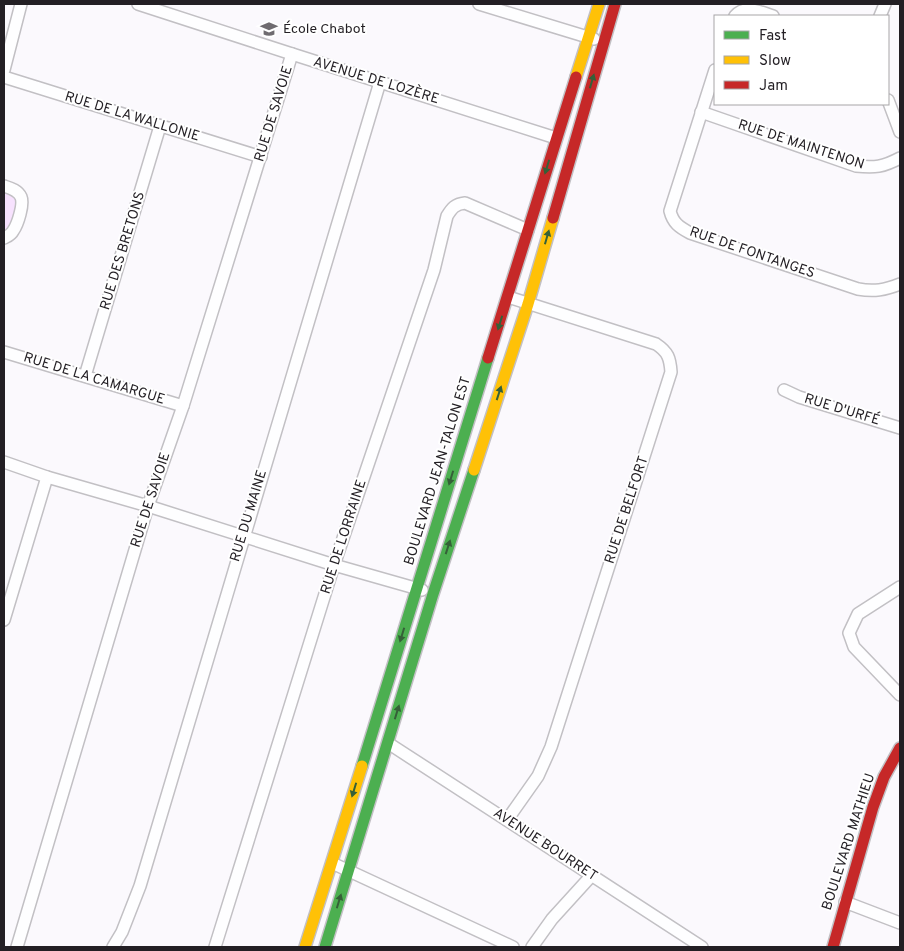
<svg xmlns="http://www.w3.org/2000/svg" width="904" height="951" viewBox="0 0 904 951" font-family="Overpass,sans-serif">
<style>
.green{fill:#f7e2fe}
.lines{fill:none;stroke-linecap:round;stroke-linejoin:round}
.street-casing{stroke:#c2c0c4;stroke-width:14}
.fast-casing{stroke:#c2c0c4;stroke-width:14}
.slow-casing{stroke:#c2c0c4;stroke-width:14}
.jam-casing{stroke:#c2c0c4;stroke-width:14}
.street{stroke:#fefeff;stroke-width:11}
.fast{stroke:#4caf50;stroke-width:11}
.slow{stroke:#ffc107;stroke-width:11}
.jam{stroke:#c62828;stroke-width:11}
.oneway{fill:#356038}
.labels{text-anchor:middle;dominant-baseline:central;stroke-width:4;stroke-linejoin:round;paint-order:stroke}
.poi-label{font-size:14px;fill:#231f24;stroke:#fff;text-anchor:start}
.street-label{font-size:14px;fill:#231f24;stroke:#fff}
</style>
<rect width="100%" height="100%" fill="#fbf9fd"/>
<!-- green -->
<path class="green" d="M4,186l18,17 -18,35z"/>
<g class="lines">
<!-- street casing -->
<g class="street-casing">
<g id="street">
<path d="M138,4l154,50 264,84"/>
<path d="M479,4l115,35"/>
<path d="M735,16c10,-12 25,-4 38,0"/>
<path d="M880,16l5,-12"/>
<path d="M4,70l17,-66"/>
<path d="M715,70l-45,141c3,12 9,16 20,22l168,56c16,3 27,1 42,-5"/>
<path d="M4,77l257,80"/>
<path d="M888,100l12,32"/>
<path d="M701,112l155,54c19,2 27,1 44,-8"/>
<path d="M4,186c6,2 14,4 17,11 3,7 -3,27 -8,34 -2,4 -5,5 -9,7"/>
<path d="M4,352l179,54"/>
<path d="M85,376l75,-250"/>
<path d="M784,390l15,7 101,31"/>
<path d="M4,462l43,15 101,29 186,59 88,25"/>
<path d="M900,587l-42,27 -9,19 5,14 46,48"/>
<path d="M4,620l43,-143"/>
<path d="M388,743l314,204"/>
<path d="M507,820l31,-44 13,-29 120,-375c-1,-14 -3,-20 -15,-28l-148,-47"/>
<path d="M332,863l181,84"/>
<path d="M845,902l55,21"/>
<path d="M17,947l131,-441 35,-100 109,-352"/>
<path d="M113,947l9,-15 18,-46 240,-804"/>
<path d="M215,947l119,-382 100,-295 13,-54c5,-8 8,-12 18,-13l63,27"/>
<path d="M532,947l20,-28 40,-44"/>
</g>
</g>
<!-- fast casing -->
<g class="fast-casing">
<g id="fast">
<path d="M362,766l126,-408"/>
<path d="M325,947l108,-353 41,-124"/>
</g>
</g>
<!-- slow casing -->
<g class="slow-casing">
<g id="slow">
<path d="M576,77l23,-73"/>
<path d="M474,470l54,-166 25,-86"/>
<path d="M305,947l57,-181"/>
</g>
</g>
<!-- jam casing -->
<g class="jam-casing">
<g id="jam">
<path d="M553,218l62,-214"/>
<path d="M488,358l88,-281"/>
<path d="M833,947l40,-140 11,-30 16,-29"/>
</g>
</g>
<!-- street -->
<use href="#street" class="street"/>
<!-- fast -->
<use href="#fast" class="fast"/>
<!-- slow -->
<use href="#slow" class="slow"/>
<!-- jam -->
<use href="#jam" class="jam"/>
</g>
<!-- one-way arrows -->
<defs><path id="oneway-solid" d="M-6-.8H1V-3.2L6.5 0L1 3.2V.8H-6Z" transform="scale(1.25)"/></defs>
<g class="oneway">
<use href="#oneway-solid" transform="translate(592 81) rotate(-74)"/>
<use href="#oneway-solid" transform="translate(547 167) rotate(107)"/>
<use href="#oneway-solid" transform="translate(547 237) rotate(-74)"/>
<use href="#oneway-solid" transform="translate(500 323) rotate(107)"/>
<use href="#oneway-solid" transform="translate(499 393) rotate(-72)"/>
<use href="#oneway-solid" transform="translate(451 478) rotate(107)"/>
<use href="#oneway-solid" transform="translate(448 547) rotate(-72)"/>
<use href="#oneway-solid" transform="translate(402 635) rotate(107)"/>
<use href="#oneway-solid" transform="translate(397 712) rotate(-73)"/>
<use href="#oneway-solid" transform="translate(354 790) rotate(107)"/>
<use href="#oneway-solid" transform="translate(339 901) rotate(-73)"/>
</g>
<!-- icons -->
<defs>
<g id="school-bare" transform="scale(1.35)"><path d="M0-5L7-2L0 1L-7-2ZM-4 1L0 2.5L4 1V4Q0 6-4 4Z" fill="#6f6b70" stroke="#fff" stroke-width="2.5" paint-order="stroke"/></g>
</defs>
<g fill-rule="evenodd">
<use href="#school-bare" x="269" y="29"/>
</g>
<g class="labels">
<!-- poi labels -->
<g class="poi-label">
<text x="283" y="29">École Chabot</text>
</g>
<!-- street labels -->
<g class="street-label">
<text transform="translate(376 81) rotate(17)">AVENUE DE LOZÈRE</text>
<text transform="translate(274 114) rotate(-73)">RUE DE SAVOIE</text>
<text transform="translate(132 117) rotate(17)">RUE DE LA WALLONIE</text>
<text transform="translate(801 145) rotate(18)">RUE DE MAINTENON</text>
<text transform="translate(123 251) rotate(-73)">RUE DES BRETONS</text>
<text transform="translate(752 253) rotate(19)">RUE DE FONTANGES</text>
<text transform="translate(94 379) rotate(17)">RUE DE LA CAMARGUE</text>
<text transform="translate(842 410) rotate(17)">RUE D'URFÉ</text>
<text transform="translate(438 471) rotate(-73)">BOULEVARD JEAN-TALON EST</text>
<text transform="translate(151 500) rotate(-72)">RUE DE SAVOIE</text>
<text transform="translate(627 510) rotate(-72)">RUE DE BELFORT</text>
<text transform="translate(249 516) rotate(-73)">RUE DU MAINE</text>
<text transform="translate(344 537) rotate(-72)">RUE DE LORRAINE</text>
<text transform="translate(849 842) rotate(-72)">BOULEVARD MATHIEU</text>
<text transform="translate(545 845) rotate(33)">AVENUE BOURRET</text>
</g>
</g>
<!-- border -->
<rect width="904" height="951" fill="none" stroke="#231f24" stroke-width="10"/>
<!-- legend -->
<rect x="714" y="15" width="175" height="90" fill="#ffffff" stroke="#a7a5a7"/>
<rect x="724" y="31" width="25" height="8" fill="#4caf50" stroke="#a7a5a7"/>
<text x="759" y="40" font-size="15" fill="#231f24">Fast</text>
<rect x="724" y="56" width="25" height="8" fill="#ffc107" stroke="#a7a5a7"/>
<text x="759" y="65" font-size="15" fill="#231f24">Slow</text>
<rect x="724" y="81" width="25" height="8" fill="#c62828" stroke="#a7a5a7"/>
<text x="759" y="90" font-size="15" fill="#231f24">Jam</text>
</svg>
